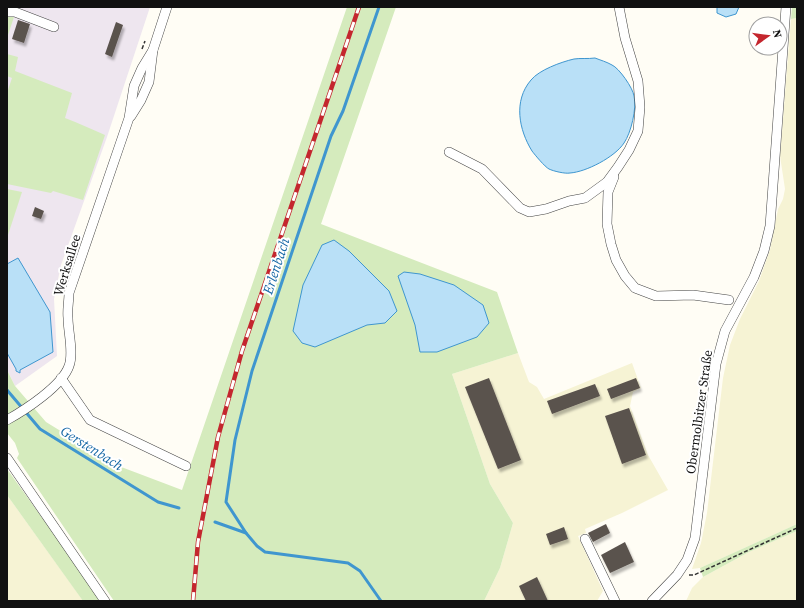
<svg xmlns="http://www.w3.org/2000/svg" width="804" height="608" viewBox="0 0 804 608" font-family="'Source Serif 4',serif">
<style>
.industrial{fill:#eee6ef}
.farmland{fill:#f6f3d4}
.green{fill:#d5ebbd}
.water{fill:#b9e0f7;stroke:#3f96cf}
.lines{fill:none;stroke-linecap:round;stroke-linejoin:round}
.stream{stroke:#3f96cf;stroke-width:3}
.building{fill:#5a524d;filter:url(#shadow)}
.minor-casing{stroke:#444;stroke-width:10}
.path{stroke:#333;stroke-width:1.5;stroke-dasharray:4 2;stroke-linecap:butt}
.minor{stroke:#fff;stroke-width:9}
.rail-casing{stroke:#c4262e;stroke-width:4.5}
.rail{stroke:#fff;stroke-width:3;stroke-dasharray:9;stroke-linecap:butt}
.labels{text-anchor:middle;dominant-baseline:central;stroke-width:4;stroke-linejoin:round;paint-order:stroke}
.street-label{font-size:13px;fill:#111;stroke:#fff}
.water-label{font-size:14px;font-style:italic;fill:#1768a6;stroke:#fff}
</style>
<defs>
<filter id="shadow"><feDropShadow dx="2" dy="3.5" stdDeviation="1" flood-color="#0004"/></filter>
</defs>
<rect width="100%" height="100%" fill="#fffdf5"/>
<!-- industrial -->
<path class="industrial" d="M7,7h143l-43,130 -46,128 -7,34 3,57 -42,30 -8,-16z"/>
<!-- farmland -->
<g class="farmland">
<path d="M797,18v506l-97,44 -8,1 9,-26 6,-30 16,-135 7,-33 10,-26 19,-38 11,-31 8,-41 5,-10 2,-10 -5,-33 11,-137z"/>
<path d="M518,353l11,29 8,5 7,12 88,-36 9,25 -8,4 -3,14 18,49 20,35 -46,23 -37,16 1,4 -8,3 25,55 -6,10h-113l16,-33 13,-45 -23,-39 -38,-110z"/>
<path d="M7,495l72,100 4,6h-76z"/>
<path d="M797,531v70h-111l6,-13 11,-11 46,-25z"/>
</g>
<!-- green -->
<g class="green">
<path d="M347,7h49l-75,217 176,68 21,61 -66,21 38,110 23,39 -13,45 -16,33h-370l-97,-143 2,-4 -4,-11 -8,-10v-63l8,16 31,36 70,43 66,25z"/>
<path d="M792,7h5v11l-6,1z"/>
<path d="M15,14l-8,24v-23z"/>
<path d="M7,54l11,3 -3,14 57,22 -7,25c14,5 26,11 40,17l-22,65 -30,-9 -2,2 -44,-9v-91l5,-15 -5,-2z"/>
<path d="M7,189l15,3 -15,46z"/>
<path d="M7,469l95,132h-19l-76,-106z"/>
<path d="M797,524v7l-48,21 -46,25 -3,-9z"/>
</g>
<!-- water -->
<g class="water">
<path d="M717,7h22l-3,7 -10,3 -9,-4z"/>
<path d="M595,58c5,2 12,4 17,7 7,3 21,23 22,31 3,12 -3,37 -10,47 -9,14 -38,29 -54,30 -5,1 -17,-2 -21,-4 -4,-2 -14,-14 -17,-18 -13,-21 -19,-50 -1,-71 8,-10 30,-18 43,-21 6,-1 14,0 21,-1z"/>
<path d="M334,240l15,11 40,40 8,20 -12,12 -18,2 -52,22 -13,-4 -9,-12 10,-46 19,-40z"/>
<path d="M18,258l32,54 3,40 -33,18v3l-4,-2v-2l-9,-16v-89z"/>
<path d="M404,272l16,2 34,11 29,20 6,18 -12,14 -40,15h-17l-5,-27 -17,-49z"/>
</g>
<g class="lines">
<!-- stream -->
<g class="stream">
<path d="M7,390l33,39 118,73 21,6"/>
<path d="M215,522l31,11 11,13 8,6 83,11 12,8 21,30"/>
<path d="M246,533l-20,-31 9,-62 17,-69 79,-235 12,-25 36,-104"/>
</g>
</g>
<!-- building -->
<g class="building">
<path d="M18,20l12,4 -6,19 -12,-4z"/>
<path d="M116,22l7,3 -11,32 -7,-3z"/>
<path d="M35,207l9,4 -3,8 -9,-3z"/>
<path d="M489,378l32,82 -23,9 -33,-82z"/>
<path d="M636,378l4,10 -29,11 -4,-10z"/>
<path d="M595,384l5,12 -48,18 -5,-13z"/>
<path d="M629,408l17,47 -24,9 -17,-48z"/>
<path d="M606,524l4,9 -17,9 -5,-9z"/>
<path d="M564,527l4,12 -18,6 -4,-11z"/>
<path d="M625,542l9,20 -24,11 -9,-18z"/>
<path d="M537,577l11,24h-22l-7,-15z"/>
</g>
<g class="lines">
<!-- minor casing -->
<g class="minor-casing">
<g id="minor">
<path d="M7,12h8l39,15"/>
<path d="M131,116l10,-16 8,-18 4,-32 14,-43"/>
<path d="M449,152l33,17 38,39 9,4 17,-3 23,-8 16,-3 22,-16 11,-15 11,-17 9,-19 2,-24 -2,-26 -13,-43 -6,-31"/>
<path d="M614,177l-6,15 -1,32 4,20 5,16 9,16 10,12 21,8 37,-1 36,5"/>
<path d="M61,378l29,42 96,46"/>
<path d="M7,420c18,-10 55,-34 62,-54 5,-13 -1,-34 -1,-48 -1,-8 1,-17 1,-25l60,-175 5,-32 8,-18 11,-18"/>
<path d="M7,458l98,143"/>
<path d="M585,539l30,62"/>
<path d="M652,601l25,-26 10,-15 8,-22 21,-174 9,-33 29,-54 10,-26 6,-25 16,-219"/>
</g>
</g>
<!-- path -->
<g class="path">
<path d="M142,49l3,-8"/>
<path d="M689,575h5l103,-47"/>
</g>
<!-- minor -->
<use href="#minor" class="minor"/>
<!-- rail casing -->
<g class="rail-casing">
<path id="rail" d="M193,601l5,-59 20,-105 24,-86 117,-344"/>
</g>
<!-- rail -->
<use href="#rail" class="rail"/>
</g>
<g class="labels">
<!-- street labels -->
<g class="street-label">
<text transform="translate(67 265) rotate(-73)">Werksallee</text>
<text transform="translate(699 412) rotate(-82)">Obermolbitzer Straße</text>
</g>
<!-- water labels -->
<g class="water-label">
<text transform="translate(276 266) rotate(-72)">Erlenbach</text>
<text transform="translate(92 448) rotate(32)">Gerstenbach</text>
</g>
</g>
<!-- border -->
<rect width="804" height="608" fill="none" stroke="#111111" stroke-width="16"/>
<!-- north arrow -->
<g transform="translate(768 36) rotate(76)"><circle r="19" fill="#ffffff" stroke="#a0a0a0"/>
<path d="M0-3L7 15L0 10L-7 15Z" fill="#c4262e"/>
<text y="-6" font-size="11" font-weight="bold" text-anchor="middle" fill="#111111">N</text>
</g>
</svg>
